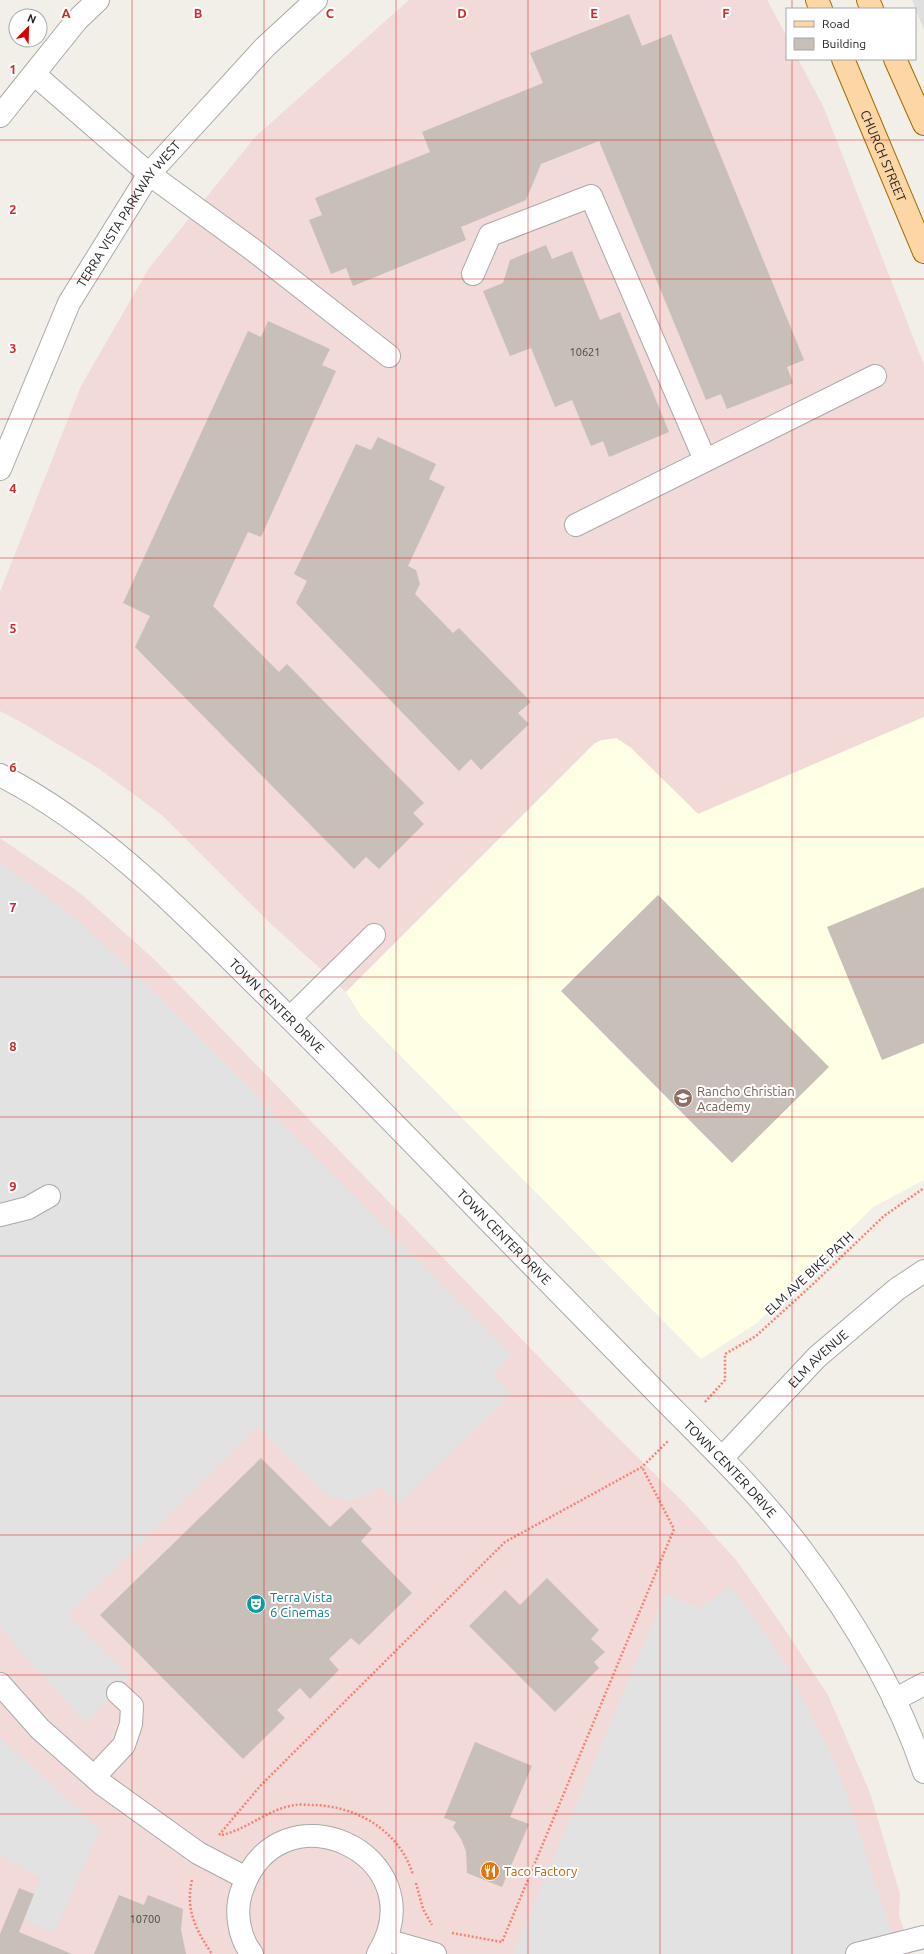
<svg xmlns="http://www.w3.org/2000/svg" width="924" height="1954" viewBox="0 0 924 1954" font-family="Ubuntu,sans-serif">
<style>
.residential{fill:#e0dfdf}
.commercial{fill:#f2dad9}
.education{fill:#ffffe5}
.parking{fill:#e2e2e2}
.building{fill:#c7bfb8}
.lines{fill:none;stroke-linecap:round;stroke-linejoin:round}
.minor-casing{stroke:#a9a9a9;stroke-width:24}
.major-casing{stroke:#a06b00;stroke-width:24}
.path{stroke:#fa8072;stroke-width:2.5;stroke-dasharray:2 2;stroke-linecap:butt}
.minor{stroke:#fff;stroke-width:22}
.major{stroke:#fcd6a4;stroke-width:22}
.grid{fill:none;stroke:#d62828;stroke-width:1;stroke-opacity:0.55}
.labels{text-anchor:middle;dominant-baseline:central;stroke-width:4;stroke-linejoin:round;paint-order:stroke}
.number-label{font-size:11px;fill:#4b4948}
.street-label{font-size:13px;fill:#222;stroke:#fff}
.education-label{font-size:13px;fill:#785e54;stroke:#fff;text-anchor:start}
.culture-label{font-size:13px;fill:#0d838f;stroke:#fff;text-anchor:start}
.food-label{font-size:13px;fill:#c56008;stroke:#fff;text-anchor:start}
.grid-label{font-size:13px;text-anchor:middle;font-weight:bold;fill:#d62828;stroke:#fff;stroke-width:4;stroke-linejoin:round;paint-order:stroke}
</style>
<rect width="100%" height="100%" fill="#f2efe9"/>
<!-- residential -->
<path class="residential" d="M912,0h12v30z"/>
<!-- commercial -->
<g class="commercial">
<path d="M409,0h358l20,37v22h11l26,49 100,257v352l-226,97 -68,-67 -28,-7 -8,4 -248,248 -75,-68 -108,-108 -65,-48 -79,-47 -19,-10v-119l81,-206 68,-118 107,-132z"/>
<path d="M0,838l80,55 76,68 441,456 90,89 50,55 42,60 49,74 42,98 30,101 -1,21 13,39h-912z"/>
</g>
<!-- education -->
<path class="education" d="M924,717v463l-51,27 -116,116 -56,36 -340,-343 -15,-24 248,-248 8,-4 14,-2 14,9 68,67z"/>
<!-- parking -->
<g class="parking">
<path d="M0,862l83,62 75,72 353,359 -19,20 19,19 -112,110 -19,-18 -11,9 -20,6 -22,-6 -70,-68 -189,188 61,61 -43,47 -65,-71 -21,-27z"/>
<path d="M730,1585l34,47 23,36 48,94 21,61 42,131h-385l152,-360 36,14z"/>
<path d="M0,1737l100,93 -46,103 -30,-13 16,-42 -40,-23z"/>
</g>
<!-- building -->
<g class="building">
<path d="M629,14l13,32 29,-12 133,326 -17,7 6,16 -66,26 -6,-15 -15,6 -107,-259 -58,23 -15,36 -65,27 5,13 -113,46 -7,-18 -15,6 -22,-54 13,-5 -7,-17 115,-46 -8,-20 121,-49 -13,-30z"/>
<path d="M546,245l6,14 20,-8 28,69 20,-8 49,120 -60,25 -6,-16 -12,5 -19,-46 -17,7 -24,-59 -21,8 -27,-65 20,-8 7,-23z"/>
<path d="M268,321l62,28 -8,16 14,6 -75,166 -13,-5 -35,74 66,66 8,-8 137,139 -11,10 11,11 -45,45 -13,-12 -12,12 -219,-222 15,-31 -27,-13 125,-272 13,6z"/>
<path d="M378,437l58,27 -7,15 16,8 -37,79 8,4 4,14 -5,10 38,39 6,-5 72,74 -13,11 11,11 -48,46 -10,-11 -12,12 -163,-168 11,-22 -13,-7 62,-130 15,6z"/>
<path d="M924,887v156l-42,17 -55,-133z"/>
<path d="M658,895l171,172 -97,96 -171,-172z"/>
<path d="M261,1458l69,69 21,-20 21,22 -11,12 51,52 -53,52 -8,-7 -22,21 10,11 -29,29 -10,-11 -23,22 8,8 -42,41 -143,-144z"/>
<path d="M547,1578l52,52 -8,9 14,13 -11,10 5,6 -44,44 -86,-86 36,-36 15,15z"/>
<path d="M475,1742l57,24 -22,51 19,7 -27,63 -35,-14 -1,-22 -5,-12 -8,-12 3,-5 -12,-4z"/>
<path d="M19,1888l15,6 -15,38 53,22h-72v-20z"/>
<path d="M119,1895l25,10 4,-10 35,14 -2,21 5,24h-92z"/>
</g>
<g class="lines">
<!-- minor casing -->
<g class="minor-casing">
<g id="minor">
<path d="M34,74l115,100 103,75 137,107"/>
<path d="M0,116l77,-96 21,-20"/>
<path d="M473,274l17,-39 101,-39 114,264"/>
<path id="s1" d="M0,469l69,-166 80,-129 116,-127 51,-47"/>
<path d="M576,525l299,-149"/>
<path id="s2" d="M0,775c97,50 174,128 250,204 79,77 156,157 233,236 61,62 122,124 183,187 47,47 95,94 135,147 51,68 96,142 123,223"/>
<path d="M290,1018l84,-83"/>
<path d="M0,1215l28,-7 21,-12"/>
<path id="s3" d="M723,1457l94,-100 80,-68 27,-18"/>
<path d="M0,1684l40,45 62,55 96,69 48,25"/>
<path d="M894,1700l30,-16"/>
<path d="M94,1777l30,-32 7,-21 1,-18 -14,-13"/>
<path d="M386,1940l49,14"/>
<path d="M252,1954c-13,-16 -17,-42 -11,-61 36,-114 198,-38 137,61"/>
<path d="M857,1954l67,-17"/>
</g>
</g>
<!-- major casing -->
<g class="major-casing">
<g id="major">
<path d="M817,0l4,9"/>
<path d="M868,0l4,9"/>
<path id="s4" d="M843,59l81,193"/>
<path d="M895,59l29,65"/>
</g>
</g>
<!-- path -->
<g class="path">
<path d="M705,1402l20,-22v-26l31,-18 56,-51 72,-69 40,-28"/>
<path d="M219,1835l42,-50 244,-243 137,-75 26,-26"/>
<path d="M222,1835c26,-6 46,-26 73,-30 5,-1 12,0 18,0 44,1 87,26 100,70"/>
<path d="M192,1880c-7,30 4,50 20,74"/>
<path d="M416,1883l7,26 9,16"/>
<path d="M452,1933l50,9 172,-413 -32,-62"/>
</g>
<!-- minor -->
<use href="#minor" class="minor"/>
<!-- major -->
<use href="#major" class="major"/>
</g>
<!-- grid -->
<path class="grid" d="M132,0v1954M264,0v1954M396,0v1954M528,0v1954M660,0v1954M792,0v9M792,59v1895M0,140h924M0,279h924M0,419h924M0,558h924M0,698h924M0,837h924M0,977h924M0,1117h924M0,1256h924M0,1396h924M0,1535h924M0,1675h924M0,1814h924"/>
<!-- icons -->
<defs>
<g id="school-disc" transform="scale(1)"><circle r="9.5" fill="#8d6e63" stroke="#fff"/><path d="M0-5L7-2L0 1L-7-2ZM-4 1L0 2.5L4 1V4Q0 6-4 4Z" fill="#fff"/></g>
<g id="theatre-disc" transform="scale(1)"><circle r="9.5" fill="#0f9aa8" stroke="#fff"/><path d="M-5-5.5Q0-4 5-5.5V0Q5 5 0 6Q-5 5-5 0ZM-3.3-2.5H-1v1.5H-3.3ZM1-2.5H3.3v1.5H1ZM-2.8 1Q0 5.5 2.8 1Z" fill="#fff"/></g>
<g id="restaurant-disc" transform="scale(1)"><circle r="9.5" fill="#e8710a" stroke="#fff"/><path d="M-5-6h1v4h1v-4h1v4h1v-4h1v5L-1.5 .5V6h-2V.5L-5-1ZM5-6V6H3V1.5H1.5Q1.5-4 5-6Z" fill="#fff"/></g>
</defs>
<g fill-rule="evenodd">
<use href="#school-disc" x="683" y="1098"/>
<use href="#theatre-disc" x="256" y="1604"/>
<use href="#restaurant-disc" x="490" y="1871"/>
</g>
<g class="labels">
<!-- number labels -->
<g class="number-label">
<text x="585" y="352">10621</text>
<text x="145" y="1919">10700</text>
</g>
<!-- street labels -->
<g class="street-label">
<text stroke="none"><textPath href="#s4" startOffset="105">CHURCH STREET</textPath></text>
<text stroke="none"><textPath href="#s1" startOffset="287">TERRA VISTA PARKWAY WEST</textPath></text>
<text stroke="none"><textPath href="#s2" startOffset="362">TOWN CENTER DRIVE</textPath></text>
<text stroke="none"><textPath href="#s2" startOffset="686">TOWN CENTER DRIVE</textPath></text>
<text transform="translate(809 1273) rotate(-43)">ELM AVE BIKE PATH</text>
<text stroke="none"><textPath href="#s3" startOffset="137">ELM AVENUE</textPath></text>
<text stroke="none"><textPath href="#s2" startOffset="1010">TOWN CENTER DRIVE</textPath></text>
</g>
<!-- education labels -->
<g class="education-label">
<text x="697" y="1091">Rancho Christian<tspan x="697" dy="15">Academy</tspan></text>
</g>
<!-- culture labels -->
<g class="culture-label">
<text x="270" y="1597">Terra Vista<tspan x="270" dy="15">6 Cinemas</tspan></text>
</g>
<!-- food labels -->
<g class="food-label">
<text x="504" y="1871">Taco Factory</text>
</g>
</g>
<g class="grid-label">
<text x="66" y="18">A</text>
<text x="198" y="18">B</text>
<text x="330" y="18">C</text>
<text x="462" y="18">D</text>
<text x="594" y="18">E</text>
<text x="726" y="18">F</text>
<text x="13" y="74">1</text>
<text x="13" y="214">2</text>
<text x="13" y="353">3</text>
<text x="13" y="493">4</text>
<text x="13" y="633">5</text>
<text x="13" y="772">6</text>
<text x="13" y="912">7</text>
<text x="13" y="1051">8</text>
<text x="13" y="1191">9</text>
</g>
<!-- legend -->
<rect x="786" y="8" width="130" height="52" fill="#ffffff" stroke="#a7a7a7"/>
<rect x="794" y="21" width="20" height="6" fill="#fcd6a4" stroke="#a7a7a7"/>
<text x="822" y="28" font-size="12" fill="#222222">Road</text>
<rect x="794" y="38" width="20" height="12" fill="#c7bfb8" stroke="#a7a7a7"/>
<text x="822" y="48" font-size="12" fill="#222222">Building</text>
<!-- north arrow -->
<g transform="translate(28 28) rotate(23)"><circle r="19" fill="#ffffff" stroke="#a7a7a7"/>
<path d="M0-3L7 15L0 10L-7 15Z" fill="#d40000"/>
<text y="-6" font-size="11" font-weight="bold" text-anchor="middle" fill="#222222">N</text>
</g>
</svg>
